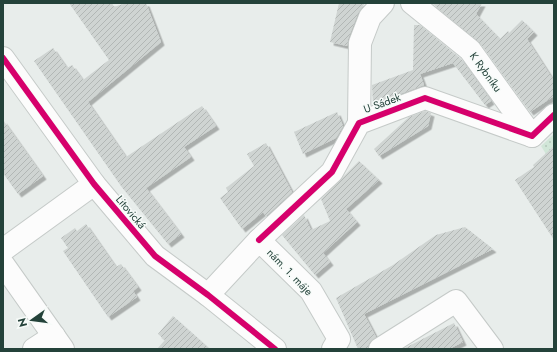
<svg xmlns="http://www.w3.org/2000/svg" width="557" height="352" viewBox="0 0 557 352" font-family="Jost,sans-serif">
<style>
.grass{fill:url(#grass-dots)}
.building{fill:url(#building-hatch);filter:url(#shadow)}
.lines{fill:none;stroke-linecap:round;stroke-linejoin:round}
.minor-casing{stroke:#c5cac8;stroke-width:24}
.minor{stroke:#fcfcfc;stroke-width:22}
.cycleway-casing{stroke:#f7fbf9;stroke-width:8}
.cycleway{stroke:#d6006c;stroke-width:6}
.labels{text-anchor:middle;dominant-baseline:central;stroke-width:3;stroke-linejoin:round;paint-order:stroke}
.street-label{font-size:11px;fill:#24423a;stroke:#f7fbf9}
</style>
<defs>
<pattern id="grass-dots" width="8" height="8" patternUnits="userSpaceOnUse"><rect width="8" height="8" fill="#d1e6d8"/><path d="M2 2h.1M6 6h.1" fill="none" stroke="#b3c6ba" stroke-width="1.8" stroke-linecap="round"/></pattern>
<pattern id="building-hatch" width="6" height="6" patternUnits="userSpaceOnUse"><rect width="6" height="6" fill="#cfd4d2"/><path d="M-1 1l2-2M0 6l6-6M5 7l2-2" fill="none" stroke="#b2b7b5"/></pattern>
<filter id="shadow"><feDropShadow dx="3.5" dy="3.5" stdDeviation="0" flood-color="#0004"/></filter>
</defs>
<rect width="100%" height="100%" fill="#e8edeb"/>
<!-- grass -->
<path class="grass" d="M554,134v33l-13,-21z"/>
<!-- building -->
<g class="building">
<path d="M69,3h43l2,4 12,-4h20l15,39 -73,60 38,55 76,-51 14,20 -32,21 7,10 -45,31 35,46 -13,10 -47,-58 -87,-125 19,-13 14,20 5,-3 11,15 26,-20z"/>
<path d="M339,3h26l-7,10 -10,26 -1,7 -17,-4z"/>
<path d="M432,3h50l-6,11 24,25 8,-8 1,2 13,-13 12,12 -7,7 27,42v15l-24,16 -50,-69z"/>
<path d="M414,25h6l41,34 30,42 -6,4 -32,-42 -33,11 4,11 -51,19 -1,-19 41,-15z"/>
<path d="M425,111l6,2 -3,13 -49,30 -5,-7 35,-32z"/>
<path d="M337,112l6,14 -7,12 -33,16 -9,-22z"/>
<path d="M3,120l40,56 -25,18 -15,-21z"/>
<path d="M266,143l26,49 -26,24 -3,-4 -21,17 -22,-31 8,-6 -2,-4 28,-22 -7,-12z"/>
<path d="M554,146v94l-39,-60 19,-13 -1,-2z"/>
<path d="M359,161l20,19 -33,29 11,13 -34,31 7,9 -15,13 -33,-40 22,-20 7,15 19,-9 -9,-22z"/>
<path d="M86,224l30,43 5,-3 17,23 -5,4 4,6 -29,20 -45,-66 5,-3 -7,-10 14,-10 2,3z"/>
<path d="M465,227l28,22 -129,65 12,23 -7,6 -1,6h-10l-22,-51 57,-33 43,-30z"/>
<path d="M173,316l37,33h-53l8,-9 -7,-6z"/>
<path d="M454,323l9,19 -14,7h-46z"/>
</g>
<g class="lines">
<!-- minor casing -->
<g class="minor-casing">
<g id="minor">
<path d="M412,3l58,47 62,86"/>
<path d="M3,58l91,126 61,72 53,39 67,54"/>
<path d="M359,123l1,-80 10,-26 13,-14"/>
<path d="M259,240l73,-68 27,-49 66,-25 107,38 22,-21"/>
<path d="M3,250l91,-66"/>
<path d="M3,264l60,85"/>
<path d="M208,295l51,-55 52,51 28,48 -6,10"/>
<path d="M34,349l20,-13"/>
<path d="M380,349l76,-48 36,48"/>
</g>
</g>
<!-- minor -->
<use href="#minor" class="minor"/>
<!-- cycleway casing -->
<g class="cycleway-casing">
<g id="cycleway">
<path d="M3,58l91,126 61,72 53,39 67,54"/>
<path d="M259,240l73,-68 27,-49 66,-25 107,38 22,-21"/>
</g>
</g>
<!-- cycleway -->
<use href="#cycleway" class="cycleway"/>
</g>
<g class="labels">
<!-- street labels -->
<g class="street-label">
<text transform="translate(486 72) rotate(54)">K Rybníku</text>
<text transform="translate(382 103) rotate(-20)">U Sádek</text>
<text transform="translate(131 212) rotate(50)">Litovická</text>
<text transform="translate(290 272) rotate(46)">nám. 1. máje</text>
</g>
</g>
<!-- border -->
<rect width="557" height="352" fill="none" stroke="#24423a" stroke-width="8"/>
<!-- north arrow -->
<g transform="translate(32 320) rotate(256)" stroke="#f7fbf9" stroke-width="3" paint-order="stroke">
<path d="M0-3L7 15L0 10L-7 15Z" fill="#24423a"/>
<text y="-6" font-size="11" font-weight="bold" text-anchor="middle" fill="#24423a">N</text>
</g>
</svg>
